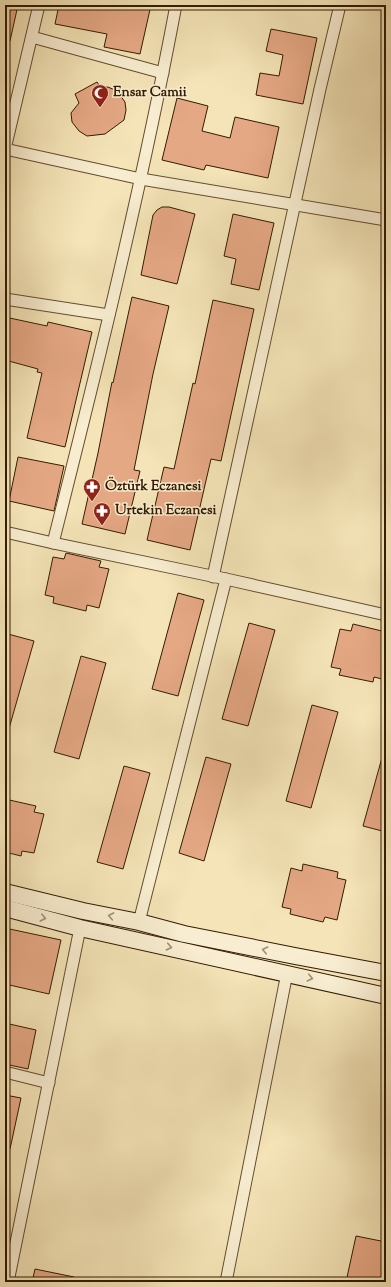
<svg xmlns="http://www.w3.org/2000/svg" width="391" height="1287" viewBox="0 0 391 1287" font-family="'Sorts Mill Goudy',serif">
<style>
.building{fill:#e5a884;stroke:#331c01}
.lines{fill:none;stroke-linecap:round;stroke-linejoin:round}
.street-casing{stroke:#634e2e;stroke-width:13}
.secondary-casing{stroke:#331c01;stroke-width:18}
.street{stroke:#f8edd0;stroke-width:11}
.secondary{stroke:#f8edd0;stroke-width:16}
.oneway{stroke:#9f8f73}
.labels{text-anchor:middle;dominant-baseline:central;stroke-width:3;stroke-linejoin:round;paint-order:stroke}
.poi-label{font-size:14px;font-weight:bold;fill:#331c01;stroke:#f8edd0;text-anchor:start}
</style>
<rect width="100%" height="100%" fill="#f4e4b7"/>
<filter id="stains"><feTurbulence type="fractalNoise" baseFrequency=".005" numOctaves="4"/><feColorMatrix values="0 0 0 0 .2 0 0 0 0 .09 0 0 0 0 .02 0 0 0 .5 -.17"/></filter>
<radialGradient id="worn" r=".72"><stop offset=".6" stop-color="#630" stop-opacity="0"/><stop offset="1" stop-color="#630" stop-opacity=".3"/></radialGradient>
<!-- building -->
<g class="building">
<path d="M5,5h13l-8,36h-5z"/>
<path d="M59,5h39l14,3 1,-3h38l-11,49 -36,-7 3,-13 -52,-10z"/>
<path d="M271,29l46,9 -14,66 -47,-9 4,-22 19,3 4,-21 -17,-4z"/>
<path d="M97,82l4,6 7,-1 9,4 8,11 1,8 -2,10 -19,14 -18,2 -8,-5 -7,-9 -1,-9 8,-10 -4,-9z"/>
<path d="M177,98l31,8 -6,25 28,7 5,-21 44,10 -11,51 -62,-13 -2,5 -42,-10z"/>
<path d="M162,207h7l26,7 -18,70 -36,-9 12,-60 4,-5z"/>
<path d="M233,214l41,9 -15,67 -28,-6 5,-25 -12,-3z"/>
<path d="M132,297l37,9 -16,68 -19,96 6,1 -15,63 -43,-10 16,-71 14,-71 1,1z"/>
<path d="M213,300l41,9 -33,152 -10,-2 -21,91 -43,-10 17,-73 10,2 19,-86 2,1z"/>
<path d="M5,317l42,9 1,-4 44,10 -27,115 -38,-9 15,-65 -5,-1 1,-3 -33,-9z"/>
<path d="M18,457l46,9 -10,45 -45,-10z"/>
<path d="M66,553l35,8 -2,6 10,2 -10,39 -12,-3 -1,6 -33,-8 1,-6 -9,-2 8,-38 11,2z"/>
<path d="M178,593l26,7 -26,96 -26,-7z"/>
<path d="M249,623l26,7 -27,96 -26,-7z"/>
<path d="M353,624l33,8v48l-12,-3 -1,5 -34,-7 2,-6 -10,-2 9,-38 11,2z"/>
<path d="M8,634l26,7 -26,91h-3v-87z"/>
<path d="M81,656l25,7 -27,96 -25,-7z"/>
<path d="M312,705l26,7 -27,96 -25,-7z"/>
<path d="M383,754h3v78l-23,-6z"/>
<path d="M206,757l25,7 -27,97 -25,-8z"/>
<path d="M124,766l26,7 -27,96 -26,-7z"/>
<path d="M5,799l31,7 -2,6 10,2 -10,39 -12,-2 -1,5 -16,-4z"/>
<path d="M303,864l35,8 -1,6 9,2 -9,40 -12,-3 -2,5 -33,-8 1,-5 -9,-2 9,-39 11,3z"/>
<path d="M5,928l56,12 -12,54 -44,-10z"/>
<path d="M5,1023l31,7 -8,39 -23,-5z"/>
<path d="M5,1095l16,3 -11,51 -5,-1z"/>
<path d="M356,1236l30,6v40h-40z"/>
<path d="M35,1269l39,8 -1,5h-41z"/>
</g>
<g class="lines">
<!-- street casing -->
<g class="street-casing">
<g id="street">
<path d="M39,5l-34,144 136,30 245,41"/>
<path d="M32,37l131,36"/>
<path d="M5,299l104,16"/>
<path d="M5,532l48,11 173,36 160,36"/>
<path d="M53,543c45,-178 89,-357 123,-538"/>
<path d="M213,577l107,-488 20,-84"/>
<path d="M139,922l87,-343"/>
<path d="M5,1072l44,11"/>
<path d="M8,1282l72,-354"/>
<path d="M226,1282l61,-309"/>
</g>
</g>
<!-- secondary casing -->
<g class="secondary-casing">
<g id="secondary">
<path d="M5,892l78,19 56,11 45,12 111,22 91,17"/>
<path d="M5,908l75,20 306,68"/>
</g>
</g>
<!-- street -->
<use href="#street" class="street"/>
<!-- secondary -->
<use href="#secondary" class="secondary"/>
</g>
<!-- one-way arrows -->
<defs><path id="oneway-chevron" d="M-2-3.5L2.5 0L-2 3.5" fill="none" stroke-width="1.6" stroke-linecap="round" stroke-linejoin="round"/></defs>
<g class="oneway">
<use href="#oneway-chevron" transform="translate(111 916) rotate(-169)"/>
<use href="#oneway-chevron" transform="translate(43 918) rotate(14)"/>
<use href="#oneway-chevron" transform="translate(169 947) rotate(12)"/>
<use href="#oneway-chevron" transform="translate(265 950) rotate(-168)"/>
<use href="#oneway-chevron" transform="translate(310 978) rotate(13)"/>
</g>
<!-- icons -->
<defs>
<g id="mosque-pin" transform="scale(0.9)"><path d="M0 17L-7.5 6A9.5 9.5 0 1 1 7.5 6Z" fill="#8f2418" stroke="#f8edd0"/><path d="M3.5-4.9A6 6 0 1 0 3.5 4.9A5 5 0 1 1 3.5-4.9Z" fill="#fff"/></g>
<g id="pharmacy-pin" transform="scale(0.9)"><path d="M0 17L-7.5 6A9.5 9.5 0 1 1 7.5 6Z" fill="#8f2418" stroke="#f8edd0"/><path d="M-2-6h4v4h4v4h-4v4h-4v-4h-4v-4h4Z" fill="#fff"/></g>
</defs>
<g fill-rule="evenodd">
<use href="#mosque-pin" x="100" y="93"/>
<use href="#pharmacy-pin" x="92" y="487"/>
<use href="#pharmacy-pin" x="102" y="511"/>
</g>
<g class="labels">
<!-- poi labels -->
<g class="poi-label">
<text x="113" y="93">Ensar Camii</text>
<text x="105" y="487">Öztürk Eczanesi</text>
<text x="115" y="511">Urtekin Eczanesi</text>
</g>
</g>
<!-- margin -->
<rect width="391" height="1287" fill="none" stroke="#f4e4b7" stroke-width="20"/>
<rect x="6" y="6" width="379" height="1275" fill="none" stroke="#331c01" stroke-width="2"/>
<rect x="10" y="10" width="371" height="1267" fill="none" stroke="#331c01"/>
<rect width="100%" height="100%" filter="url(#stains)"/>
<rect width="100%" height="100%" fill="url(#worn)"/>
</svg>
